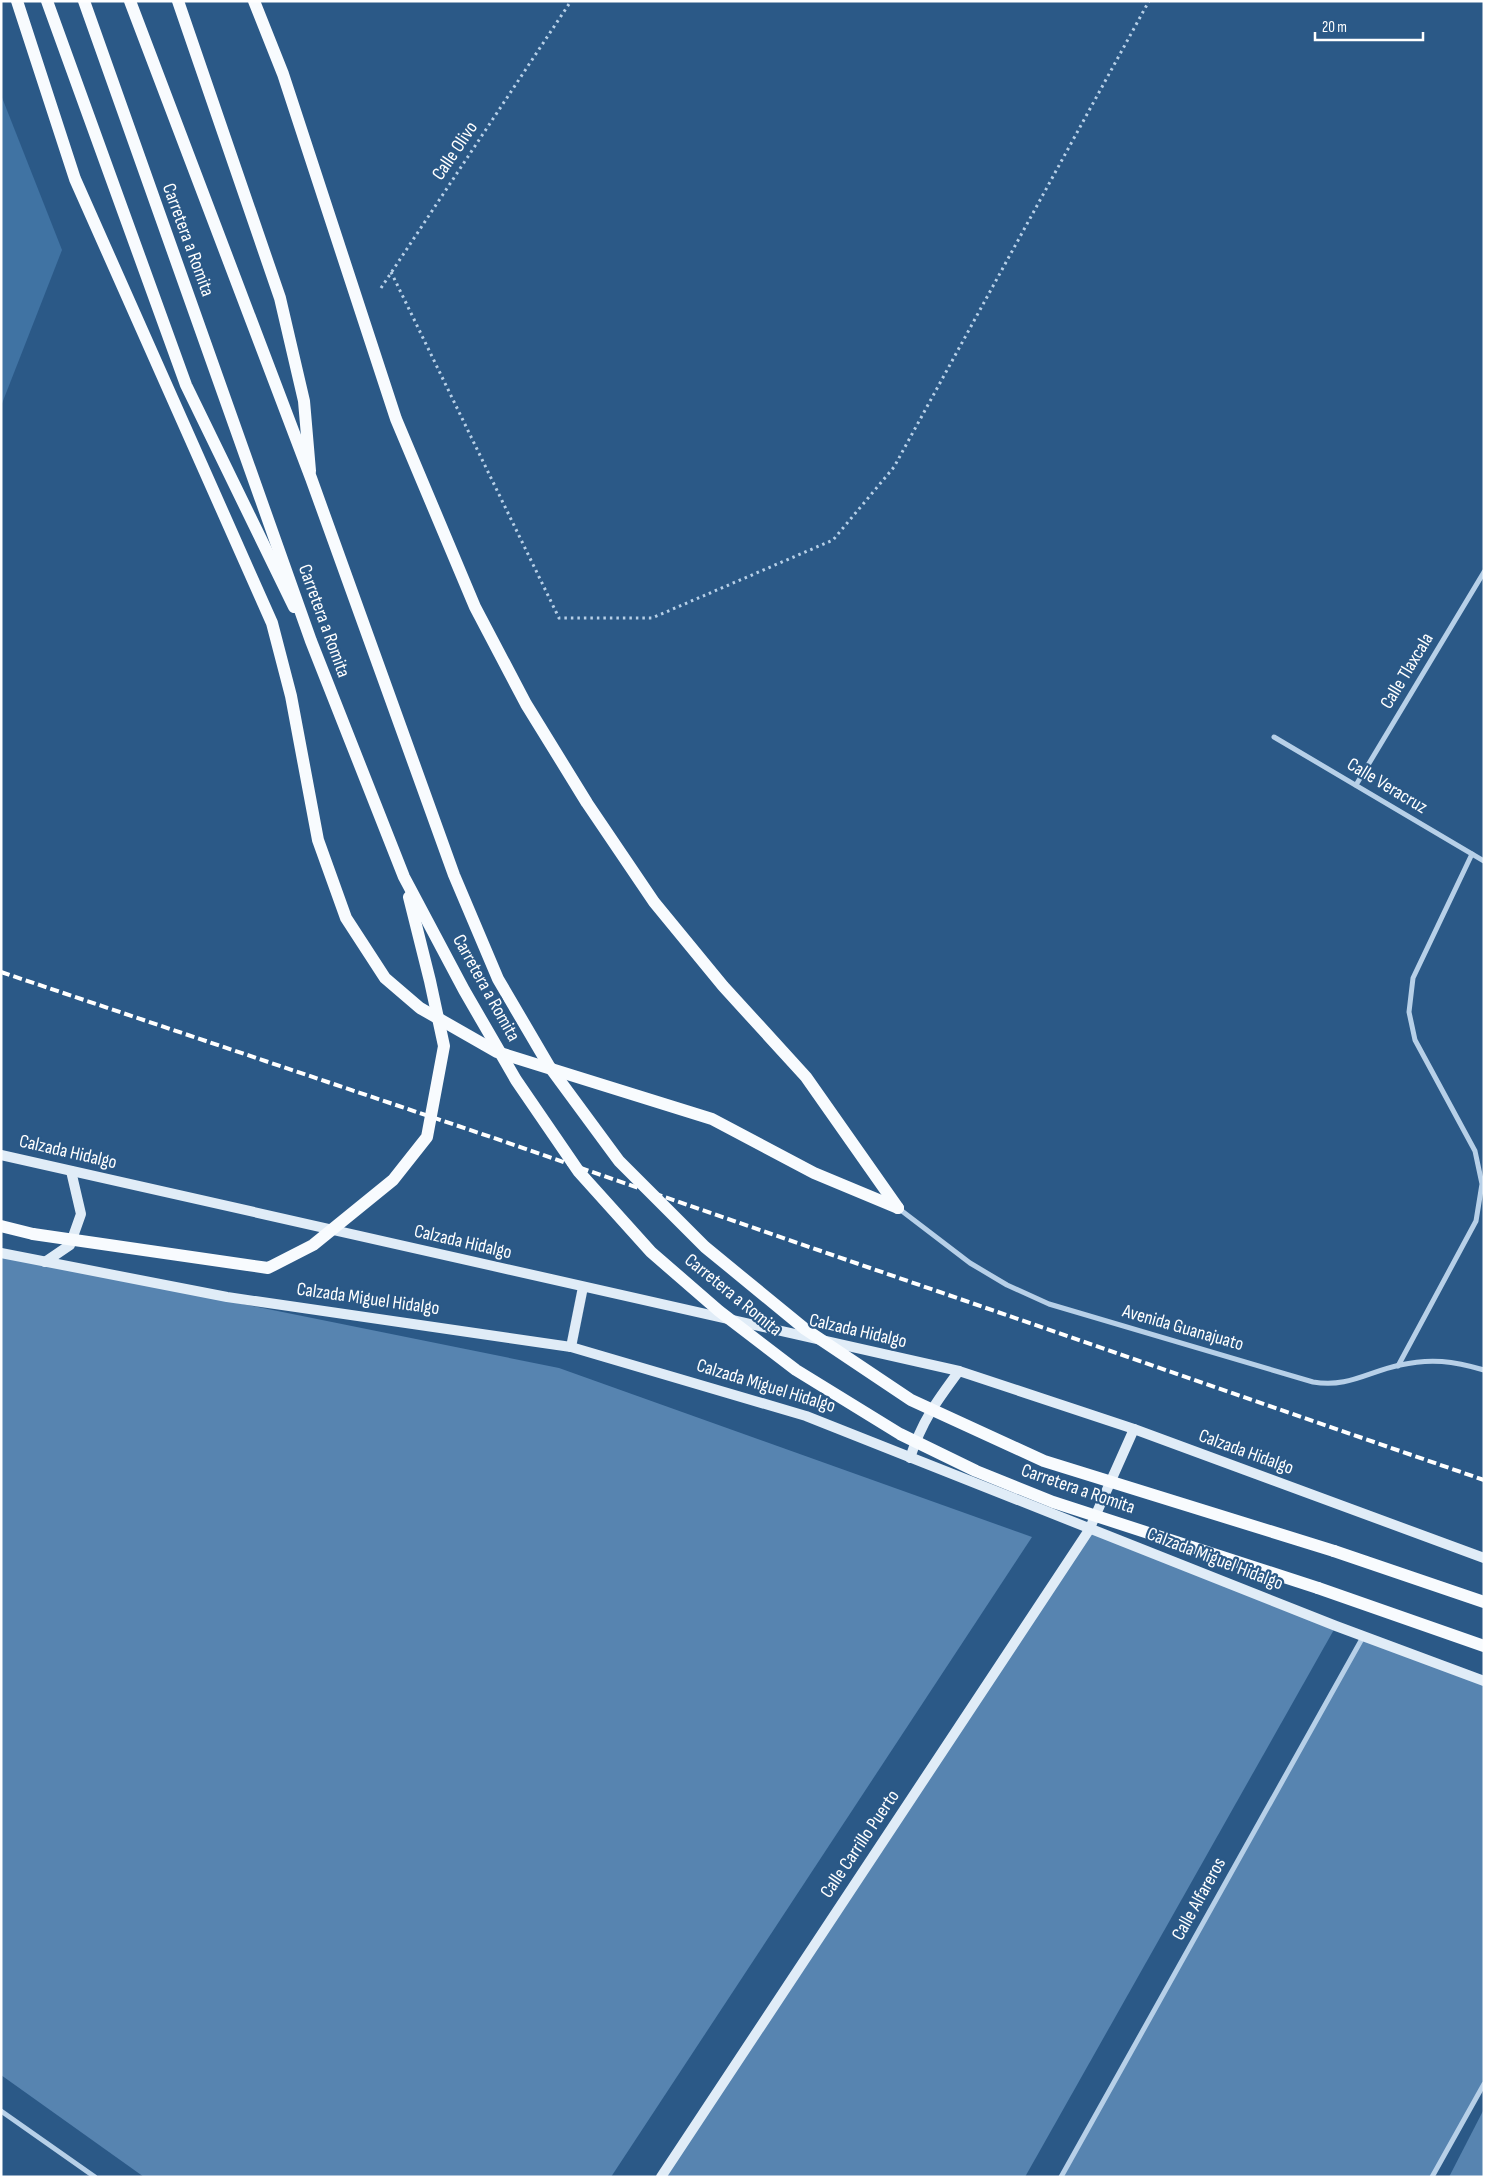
<svg xmlns="http://www.w3.org/2000/svg" width="1485" height="2178" viewBox="0 0 1485 2178" font-family="'Sofia Sans Condensed',sans-serif">
<style>
.green{fill:#4073a3}
.building{fill:#5784b0}
.lines{fill:none;stroke-linecap:round;stroke-linejoin:round}
.path{stroke:#b7d0e8;stroke-width:3;stroke-dasharray:2.5 4;stroke-linecap:butt}
.street{stroke:#b7d0e8;stroke-width:5}
.secondary{stroke:#e0ecf7;stroke-width:10}
.primary{stroke:#f8fbfe;stroke-width:12}
.rail{stroke:#fff;stroke-width:4;stroke-dasharray:9 4;stroke-linecap:butt}
.primary-bridge{stroke:#f8fbfe;stroke-width:12}
.labels{text-anchor:middle;dominant-baseline:central;stroke-width:4.5;stroke-linejoin:round;paint-order:stroke}
.street-label{font-size:19px;fill:#fff;stroke:#2b5987}
</style>
<rect width="100%" height="100%" fill="#2b5987"/>
<!-- green -->
<path class="green" d="M1,95l61,155 -61,156z"/>
<!-- building -->
<g class="building">
<path d="M1,1255l558,113 473,169 -421,640h-467l-143,-102z"/>
<path d="M1089,1530l247,96 -311,551h-369z"/>
<path d="M1363,1637l121,44v403l-52,93h-371z"/>
<path d="M1484,2109v68h-35z"/>
</g>
<g class="lines">
<!-- path -->
<g class="path">
<path d="M391,272l168,346h93l181,-78 61,-73 255,-466"/>
<path d="M381,288l190,-287"/>
</g>
<!-- street -->
<g class="street">
<path d="M1274,737l210,124"/>
<path d="M1356,785l128,-213"/>
<path d="M898,1208l72,55 37,22 42,19 264,78c35,6 54,-10 87,-17 31,-7 53,-4 84,5"/>
<path d="M1398,1366l78,-145 6,-37 -7,-33 -60,-111 -6,-28 4,-34 59,-124"/>
<path d="M1,2111l94,66"/>
<path d="M1061,2177l302,-540"/>
<path d="M1432,2177l52,-93"/>
</g>
<!-- secondary -->
<g class="secondary">
<path d="M1,1155l958,216 175,58 350,129"/>
<path d="M1,1253l226,44 344,50 235,69 530,210 148,55"/>
<path d="M45,1262l25,-17 11,-31 -10,-43"/>
<path d="M571,1347l12,-60"/>
<path d="M910,1458c12,-37 26,-56 49,-87"/>
<path d="M661,2177l428,-647 45,-101"/>
</g>
<!-- primary -->
<g class="primary">
<path d="M17,1l58,178 197,444 19,73 27,144 28,78 39,60 35,30 77,44 215,67 102,54 84,35"/>
<path d="M47,1l139,384 108,222"/>
<path d="M178,1l102,297 24,103 6,70"/>
<path d="M254,1l29,73 113,345 79,188 51,97 61,99 67,99 69,84 83,91 92,131"/>
<path d="M1,1226l32,8"/>
<path d="M1334,1551l150,51"/>
<path d="M1318,1588l166,58"/>
</g>
<!-- rail -->
<path class="rail" d="M1,972l490,165 993,343"/>
<!-- primary-bridge -->
<g class="primary-bridge">
<path d="M84,1l227,640 93,236 60,113 52,90 63,92 72,80 68,59 77,59 104,64 76,37 77,31 265,86"/>
<path d="M130,1l181,477 143,397 44,104 51,87 70,95 86,86 100,82 106,71 133,61 290,90"/>
<path d="M33,1234l235,34 45,-23 80,-65 34,-43 17,-91 -14,-65 -21,-84"/>
</g>
</g>
<g class="labels">
<!-- street labels -->
<g class="street-label">
<text transform="translate(455 151) rotate(-56)">Calle Olivo</text>
<text transform="translate(188 240) rotate(70)">Carretera a Romita</text>
<text transform="translate(324 621) rotate(70)">Carretera a Romita</text>
<text transform="translate(1407 671) rotate(-59)">Calle Tlaxcala</text>
<text transform="translate(1387 786) rotate(31)">Calle Veracruz</text>
<text transform="translate(486 988) rotate(61)">Carretera a Romita</text>
<text transform="translate(68 1152) rotate(13)">Calzada Hidalgo</text>
<text transform="translate(463 1242) rotate(13)">Calzada Hidalgo</text>
<text transform="translate(733 1295) rotate(39)">Carretera a Romita</text>
<text transform="translate(368 1299) rotate(8)">Calzada Miguel Hidalgo</text>
<text transform="translate(1183 1328) rotate(16)">Avenida Guanajuato</text>
<text transform="translate(858 1331) rotate(13)">Calzada Hidalgo</text>
<text transform="translate(766 1386) rotate(17)">Calzada Miguel Hidalgo</text>
<text transform="translate(1246 1452) rotate(20)">Calzada Hidalgo</text>
<text transform="translate(1078 1489) rotate(19)">Carretera a Romita</text>
<text transform="translate(1215 1559) rotate(21)">Calzada Miguel Hidalgo</text>
<text transform="translate(860 1844) rotate(-56)">Calle Carrillo Puerto</text>
<text transform="translate(1199 1899) rotate(-61)">Calle Alfareros</text>
</g>
</g>
<!-- border -->
<rect width="1485" height="2178" fill="none" stroke="#ffffff" stroke-width="5"/>
<!-- scale -->
<path d="M1315 32v8h108v-8" fill="none" stroke="#ffffff" stroke-width="2.5"/>
<text x="1322" y="32" font-size="15" fill="#ffffff" stroke="#2b5987" stroke-width="4" paint-order="stroke">20 m</text>
</svg>
